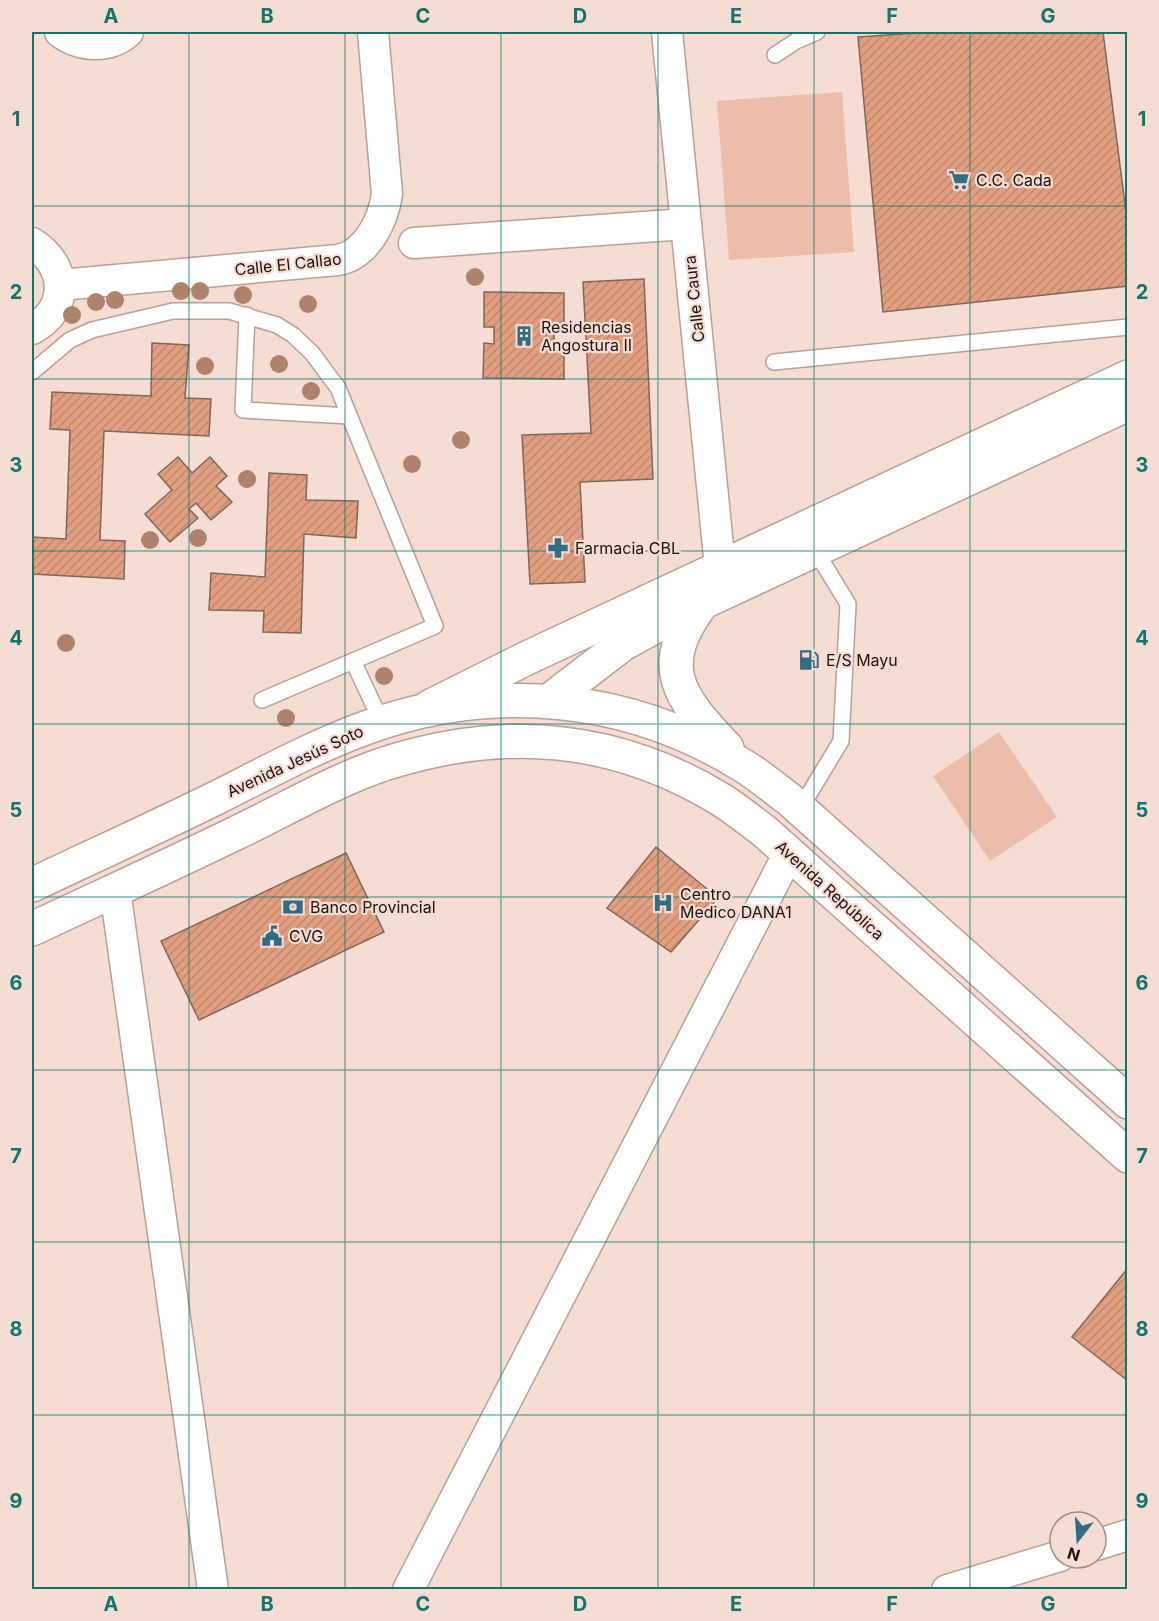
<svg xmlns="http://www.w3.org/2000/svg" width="1159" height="1621" viewBox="0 0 1159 1621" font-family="Inter,sans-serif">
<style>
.pitch{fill:#ecbea9}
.building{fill:url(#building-hatch);stroke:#7d685f;stroke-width:1.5}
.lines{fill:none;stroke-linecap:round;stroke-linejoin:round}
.service-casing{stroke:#b7a096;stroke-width:18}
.minor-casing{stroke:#b7a096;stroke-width:33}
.tertiary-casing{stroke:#b7a096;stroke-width:36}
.primary-casing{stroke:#b7a096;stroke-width:36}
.service{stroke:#fff;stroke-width:15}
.minor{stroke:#fff;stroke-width:30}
.tertiary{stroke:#fff;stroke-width:33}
.primary{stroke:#fff;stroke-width:33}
.tree{fill:#af826c}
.grid{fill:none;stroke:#0f766e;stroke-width:1.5;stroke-opacity:0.55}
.labels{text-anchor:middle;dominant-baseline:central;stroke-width:4.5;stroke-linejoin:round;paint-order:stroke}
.poi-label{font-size:16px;fill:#1b130f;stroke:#f5ddd3;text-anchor:start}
.street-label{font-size:16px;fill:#1b130f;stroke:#f5ddd3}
.neatline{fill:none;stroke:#0f766e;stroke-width:2}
.grid-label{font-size:20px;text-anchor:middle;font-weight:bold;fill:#0f766e}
</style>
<defs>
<pattern id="building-hatch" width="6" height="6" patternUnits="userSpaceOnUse" patternTransform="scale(1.5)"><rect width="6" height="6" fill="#e29f80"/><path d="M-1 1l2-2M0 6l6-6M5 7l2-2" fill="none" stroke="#c1886d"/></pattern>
</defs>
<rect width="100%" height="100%" fill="#f5ddd3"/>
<!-- pitch -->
<g class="pitch">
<path d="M842,92l12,160 -125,8 -12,-159z"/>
<path d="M999,732l58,85 -67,44 -57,-85z"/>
</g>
<!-- building -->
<g class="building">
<path d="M932,32h171l25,196v58l-245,26 -25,-275z"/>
<path d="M644,279l9,200 -73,3 5,100 -55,2 -8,-149 69,-2 -8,-151z"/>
<path d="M484,292l80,1v35l-10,-1v17h10v35l-81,-1 1,-35 10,1v-17h-10z"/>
<path d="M152,343l37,2 -4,53 26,1 -2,37 -105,-5 -4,109 25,1 -1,38 -92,-5v-37l34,2 4,-109 -20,-1 2,-37 99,4z"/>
<path d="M178,457l14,16 18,-16 17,19 -11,10 16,16 -21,18 -15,-17 -7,6 9,9 -28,24 -25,-28 27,-24 -14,-16z"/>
<path d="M269,473l38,2 -1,25 52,1 -2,37 -52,-4 -3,99 -38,-1 1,-21 -55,-1 2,-37 54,4z"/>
<path d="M656,847l62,51 -47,54 -64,-44z"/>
<path d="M346,853l38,79 -185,88 -38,-79z"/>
<path d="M1128,1268v113l-56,-44z"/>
</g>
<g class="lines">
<!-- service casing -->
<g class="service-casing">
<g id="service">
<path d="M775,55l21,-14 21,-9"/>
<path d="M247,315l-4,95 106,6"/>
<path d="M774,362l354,-35"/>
<path d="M32,372l38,-32 22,-10 81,-19h56l48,14 16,10 19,18 26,35 97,238 -173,74"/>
<path d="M353,661l29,62"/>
<path d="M800,809l41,-68 7,-137 -33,-54"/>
</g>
</g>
<!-- minor casing -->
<g class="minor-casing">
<g id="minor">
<path d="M60,32c20,15 49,17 68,0"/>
<path d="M667,32l53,535"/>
<path d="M32,243c35,22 39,65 0,86"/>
<path d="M414,243l272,-19"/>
<path d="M60,285l278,-25c28,-5 45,-38 49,-66l-14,-162"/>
<path d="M115,890l98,700"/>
<path d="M1096,1545l32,-10"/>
<path d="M408,1590l381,-737"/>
<path d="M947,1590l113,-34"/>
</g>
</g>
<!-- tertiary casing -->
<g class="tertiary-casing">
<g id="tertiary">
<path d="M550,700l73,-56 55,-30 450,-210"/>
<path d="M429,707l98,-49 601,-281"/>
</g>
</g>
<!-- primary casing -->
<g class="primary-casing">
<g id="primary">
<path d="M703,602c-49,64 -25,95 24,146"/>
<path d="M32,885c61,-29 123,-57 184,-87 50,-25 99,-52 152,-71 125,-45 260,-33 374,38 17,10 32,23 48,35l338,302"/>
<path d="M32,929c66,-31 134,-62 200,-94 51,-24 99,-53 152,-71 118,-38 229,-30 336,35 15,9 29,21 44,32l364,325"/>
</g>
</g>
<!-- service -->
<use href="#service" class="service"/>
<!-- minor -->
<use href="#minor" class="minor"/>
<!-- tertiary -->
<use href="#tertiary" class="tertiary"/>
<!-- primary -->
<use href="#primary" class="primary"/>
</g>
<!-- trees -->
<g class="tree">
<circle cx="475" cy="277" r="9"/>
<circle cx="181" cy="291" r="9"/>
<circle cx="200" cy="291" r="9"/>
<circle cx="243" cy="295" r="9"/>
<circle cx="115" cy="300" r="9"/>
<circle cx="96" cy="302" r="9"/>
<circle cx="308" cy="304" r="9"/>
<circle cx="72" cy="315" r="9"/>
<circle cx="279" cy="364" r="9"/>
<circle cx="205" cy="366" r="9"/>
<circle cx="311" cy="391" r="9"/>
<circle cx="461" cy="440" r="9"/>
<circle cx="412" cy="464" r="9"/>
<circle cx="247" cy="479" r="9"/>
<circle cx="198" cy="538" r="9"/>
<circle cx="150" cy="540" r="9"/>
<circle cx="66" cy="643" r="9"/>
<circle cx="384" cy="676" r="9"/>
<circle cx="286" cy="718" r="9"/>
</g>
<!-- grid -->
<path class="grid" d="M189,32v1558M345,32v1558M501,32v1558M658,32v1558M814,32v1558M970,32v1558M32,206h1096M32,379h1096M32,551h1096M32,724h1096M32,897h1096M32,1070h1096M32,1242h1096M32,1415h1096"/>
<!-- icons -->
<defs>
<g id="supermarket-bare" transform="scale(1.62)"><path d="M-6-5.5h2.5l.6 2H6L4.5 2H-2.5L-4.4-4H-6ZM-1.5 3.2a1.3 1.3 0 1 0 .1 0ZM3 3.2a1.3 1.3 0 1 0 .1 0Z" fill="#316d84" stroke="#f5ddd3" stroke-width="2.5" paint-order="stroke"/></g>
<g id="building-bare" transform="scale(1.62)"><path d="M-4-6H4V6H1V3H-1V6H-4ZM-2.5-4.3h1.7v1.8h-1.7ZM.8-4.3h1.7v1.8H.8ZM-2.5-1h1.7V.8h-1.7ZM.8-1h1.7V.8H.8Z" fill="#316d84" stroke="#f5ddd3" stroke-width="2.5" paint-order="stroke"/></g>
<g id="pharmacy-bare" transform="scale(1.62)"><path d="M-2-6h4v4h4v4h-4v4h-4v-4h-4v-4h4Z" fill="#316d84" stroke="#f5ddd3" stroke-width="2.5" paint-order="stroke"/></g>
<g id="fuel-bare" transform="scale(1.62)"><path d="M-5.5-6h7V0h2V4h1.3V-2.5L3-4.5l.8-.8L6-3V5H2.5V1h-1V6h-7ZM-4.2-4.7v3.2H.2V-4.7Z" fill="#316d84" stroke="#f5ddd3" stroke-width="2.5" paint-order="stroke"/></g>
<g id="hospital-bare" transform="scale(1.62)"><path d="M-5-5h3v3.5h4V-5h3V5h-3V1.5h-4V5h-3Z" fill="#316d84" stroke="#f5ddd3" stroke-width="2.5" paint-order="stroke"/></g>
<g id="bank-bare" transform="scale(1.62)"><path d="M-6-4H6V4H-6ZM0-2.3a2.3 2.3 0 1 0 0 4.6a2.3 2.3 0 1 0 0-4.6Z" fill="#316d84" stroke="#f5ddd3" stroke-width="2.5" paint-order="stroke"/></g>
<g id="civic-bare" transform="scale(1.62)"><path d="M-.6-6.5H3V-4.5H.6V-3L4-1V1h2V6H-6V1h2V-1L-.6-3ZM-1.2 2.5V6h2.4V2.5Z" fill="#316d84" stroke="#f5ddd3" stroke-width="2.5" paint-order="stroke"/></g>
</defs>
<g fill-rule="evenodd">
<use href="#supermarket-bare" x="959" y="180"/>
<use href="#building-bare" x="524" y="336"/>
<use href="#pharmacy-bare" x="558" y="548"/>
<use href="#fuel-bare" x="809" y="660"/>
<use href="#hospital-bare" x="663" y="903"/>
<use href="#bank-bare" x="293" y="907"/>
<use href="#civic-bare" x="272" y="936"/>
</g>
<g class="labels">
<!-- poi labels -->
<g class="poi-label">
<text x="976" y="180">C.C. Cada</text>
<text x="541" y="327">Residencias<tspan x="541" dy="18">Angostura II</tspan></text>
<text x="575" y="548">Farmacia CBL</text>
<text x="826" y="660">E/S Mayu</text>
<text x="680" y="894">Centro<tspan x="680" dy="18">Medico DANA1</tspan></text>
<text x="310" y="907">Banco Provincial</text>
<text x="289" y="936">CVG</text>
</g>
<!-- street labels -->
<g class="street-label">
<text transform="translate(288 264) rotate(-6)">Calle El Callao</text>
<text transform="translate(694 299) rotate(-96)">Calle Caura</text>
<text transform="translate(295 761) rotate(-25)">Avenida Jesús Soto</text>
<text transform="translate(830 890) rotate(42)">Avenida República</text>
</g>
</g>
<!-- border -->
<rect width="1159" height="1621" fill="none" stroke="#f5ddd3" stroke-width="66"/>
<!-- north arrow -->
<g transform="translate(1078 1540) rotate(197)"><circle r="28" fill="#f5ddd3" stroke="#9e8c85" stroke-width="1.5"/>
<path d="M0-4.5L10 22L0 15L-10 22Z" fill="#316d84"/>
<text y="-9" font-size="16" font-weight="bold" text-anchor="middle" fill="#1b130f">N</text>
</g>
<rect x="33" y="33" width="1093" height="1555" class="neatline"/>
<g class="grid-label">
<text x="111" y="23">A</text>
<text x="267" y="23">B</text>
<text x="423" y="23">C</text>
<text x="580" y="23">D</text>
<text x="736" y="23">E</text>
<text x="892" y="23">F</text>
<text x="1048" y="23">G</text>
<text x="16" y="126">1</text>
<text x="1142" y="126">1</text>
<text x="16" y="299">2</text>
<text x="1142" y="299">2</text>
<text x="16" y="472">3</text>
<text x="1142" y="472">3</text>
<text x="16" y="645">4</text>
<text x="1142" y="645">4</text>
<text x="16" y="817">5</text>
<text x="1142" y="817">5</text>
<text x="16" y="990">6</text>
<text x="1142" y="990">6</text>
<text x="16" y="1163">7</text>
<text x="1142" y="1163">7</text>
<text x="16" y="1336">8</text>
<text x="1142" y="1336">8</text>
<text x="16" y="1508">9</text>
<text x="1142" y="1508">9</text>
<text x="111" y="1611">A</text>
<text x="267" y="1611">B</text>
<text x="423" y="1611">C</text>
<text x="580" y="1611">D</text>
<text x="736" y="1611">E</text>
<text x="892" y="1611">F</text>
<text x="1048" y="1611">G</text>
</g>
</svg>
